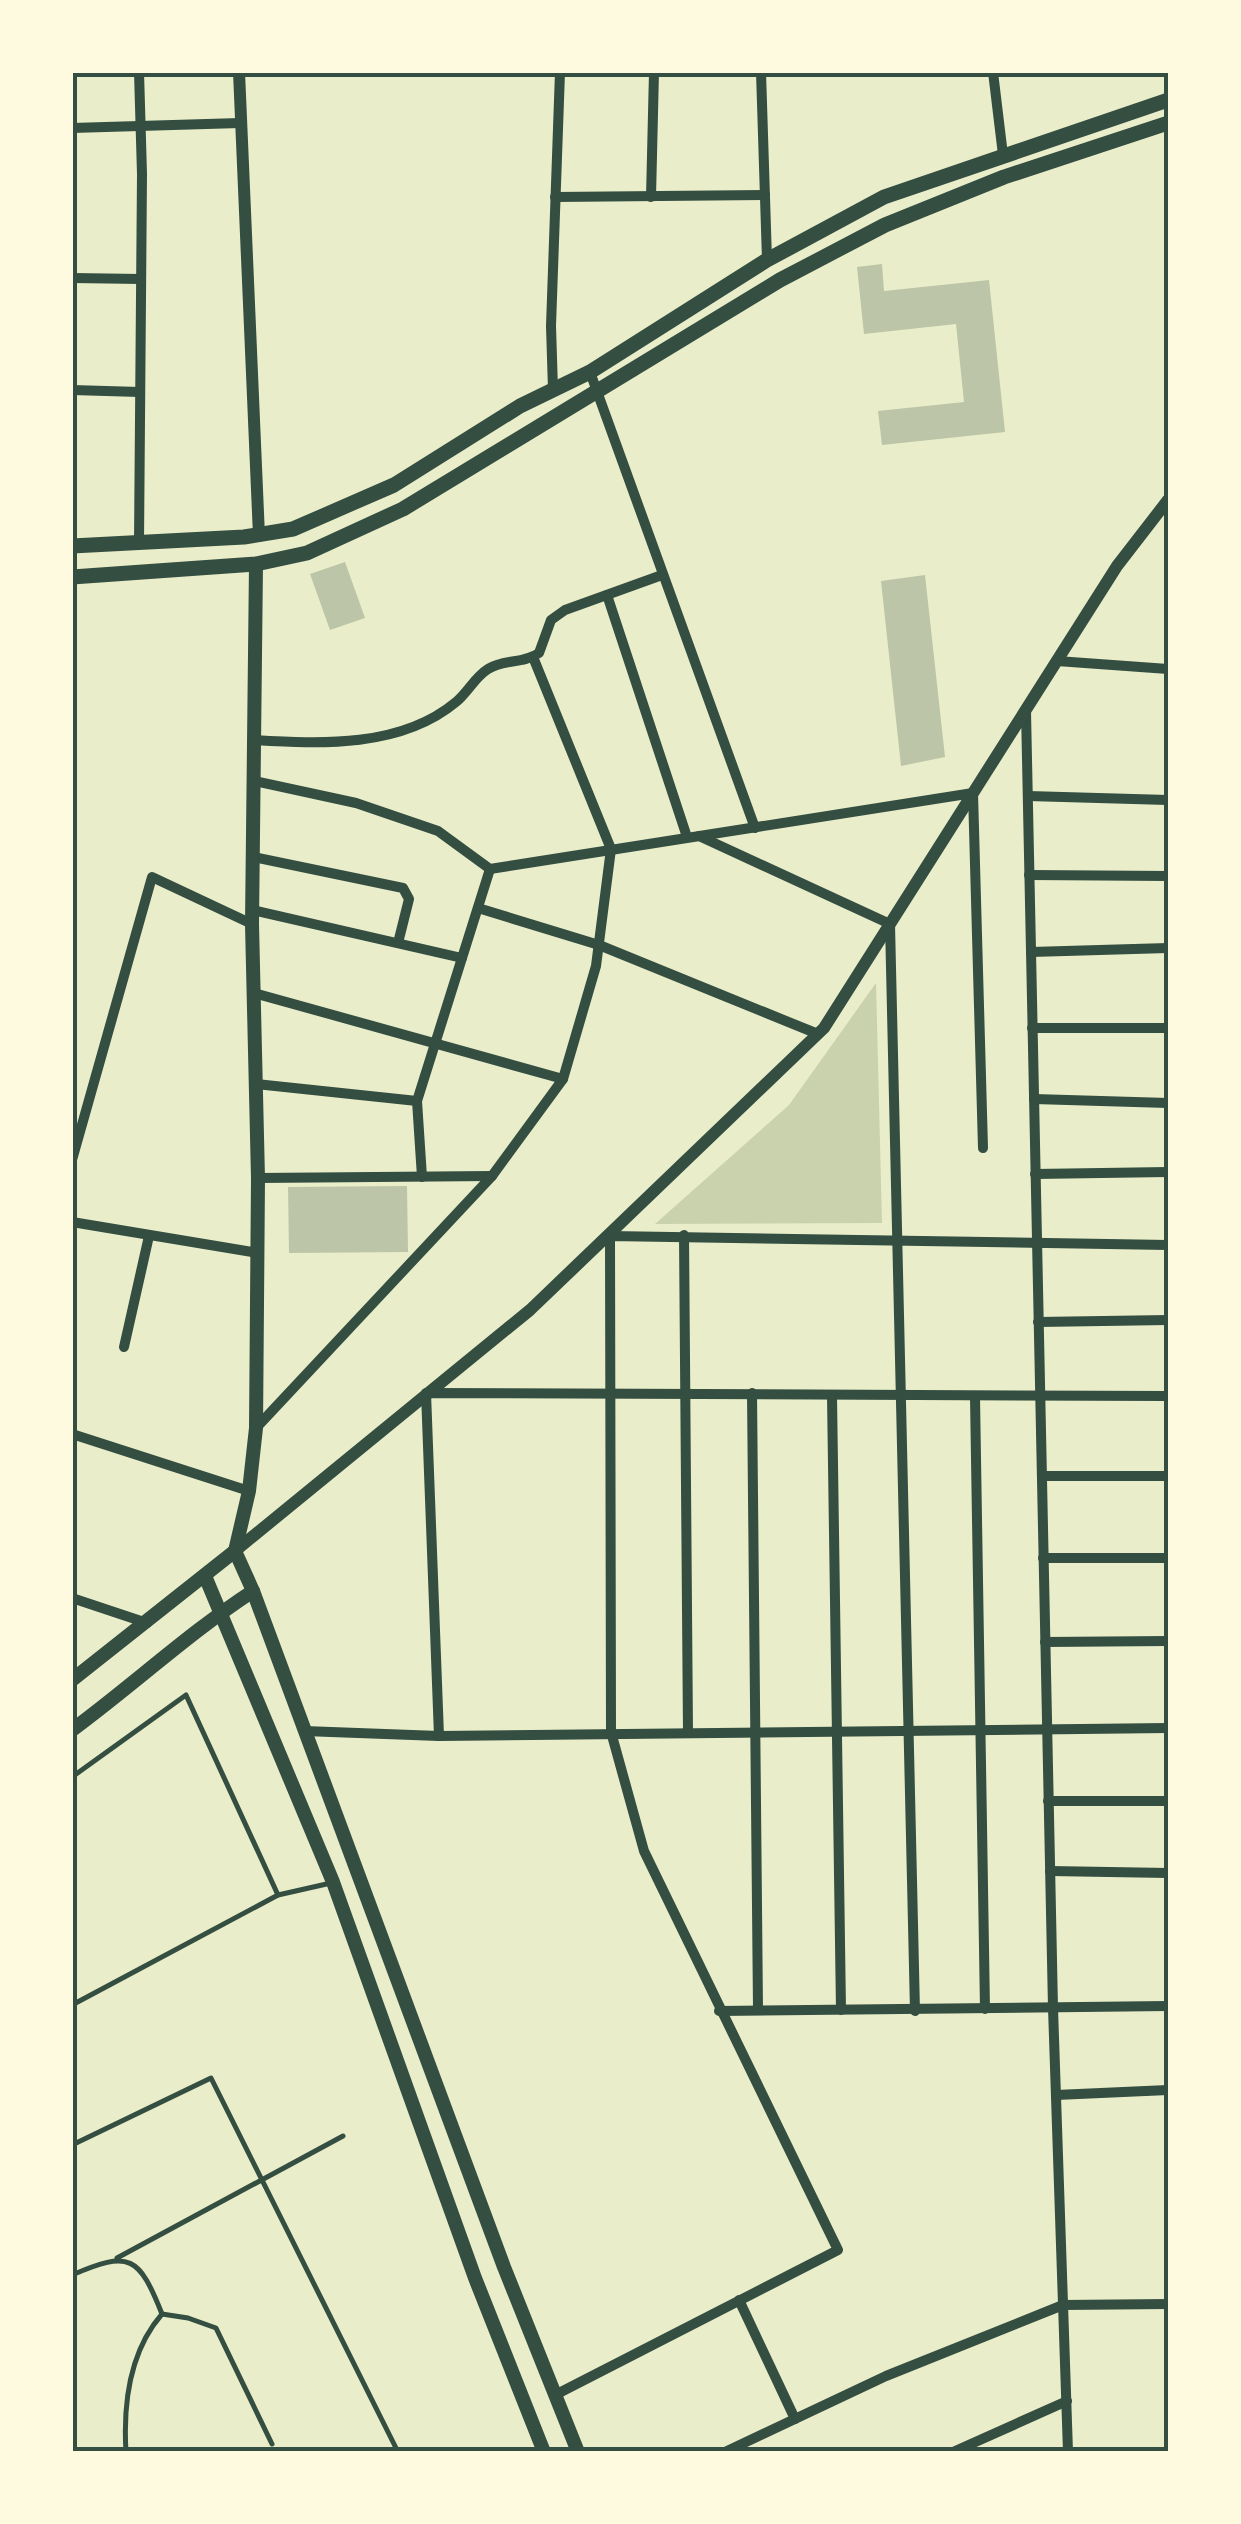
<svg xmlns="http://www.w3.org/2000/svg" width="1241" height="2524" viewBox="0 0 1241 2524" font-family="'Archivo Narrow',sans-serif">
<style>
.green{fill:#cad2ad}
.building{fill:#bcc5a7}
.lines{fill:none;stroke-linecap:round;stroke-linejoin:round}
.service{stroke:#344e41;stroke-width:5}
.minor{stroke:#344e41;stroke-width:10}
.tertiary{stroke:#344e41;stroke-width:12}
.secondary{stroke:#344e41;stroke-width:14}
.primary{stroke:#344e41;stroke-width:15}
.neatline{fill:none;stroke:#344e41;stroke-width:4}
</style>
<rect width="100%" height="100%" fill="#e9edc9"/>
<!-- green -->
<path class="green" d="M876,983l6,240 -227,1 134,-119z"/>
<!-- building -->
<g class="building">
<path d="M882,264l2,27 105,-11 16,152 -123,13 -4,-34 86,-9 -8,-78 -92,10 -7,-67z"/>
<path d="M345,562l20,56 -35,12 -20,-56z"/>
<path d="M925,575l20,182 -44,9 -20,-185z"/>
<path d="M407,1186l1,66 -119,1 -1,-66z"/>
</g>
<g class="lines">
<!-- service -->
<g class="service">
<path d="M72,1777l114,-82 92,200"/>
<path d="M72,2005l206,-110 53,-12"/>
<path d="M72,2145l139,-67 187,374"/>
<path d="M117,2258l226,-122"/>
<path d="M72,2275c58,-25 67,-19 90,39 -33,38 -39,89 -36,138"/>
<path d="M162,2314l26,4 28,10 56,116"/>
</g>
<!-- minor -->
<g class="minor">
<path d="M761,72l6,188"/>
<path d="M993,72l10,83"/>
<path d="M72,128l168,-5"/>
<path d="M555,197l210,-2"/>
<path d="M651,197l3,-125"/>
<path d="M72,278l69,1"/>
<path d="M590,372l165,456"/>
<path d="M72,390l68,2"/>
<path d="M553,390l-2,-64 9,-254"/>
<path d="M139,543l3,-369 -3,-102"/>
<path d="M607,595l80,242"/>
<path d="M1057,661l111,8"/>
<path d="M1026,711l27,1297 15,444"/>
<path d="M254,740c67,4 147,8 202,-38 12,-10 19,-25 32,-33 15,-10 35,-5 51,-16l12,-33 14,-10 97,-35"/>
<path d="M254,781l102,22 82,28 52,38 483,-76 10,355"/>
<path d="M1028,796l140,4"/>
<path d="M699,836l191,88 25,1087"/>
<path d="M253,857l150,31 6,11 -11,44"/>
<path d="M1029,875l139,1"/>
<path d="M478,908l121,37 219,89"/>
<path d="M252,910l210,48"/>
<path d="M1031,952l137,-4"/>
<path d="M254,993l309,86"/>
<path d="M1032,1028h136"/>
<path d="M256,1084l161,17"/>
<path d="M1034,1099l134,4"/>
<path d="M72,1160l80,-283 100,47"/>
<path d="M1035,1174l133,-2"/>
<path d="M422,1177l-5,-76 73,-232"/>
<path d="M258,1178l234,-2"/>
<path d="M72,1222l186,31"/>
<path d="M684,1235l4,498"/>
<path d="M1038,1322l130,-2"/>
<path d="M124,1347l25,-111"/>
<path d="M752,1393l6,616"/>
<path d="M832,1396l9,614"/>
<path d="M975,1397l10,612"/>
<path d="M256,1428l236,-252 71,-97 33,-113 15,-117 -78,-192"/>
<path d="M72,1434l177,57"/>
<path d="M1042,1476h126"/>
<path d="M1043,1558h125"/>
<path d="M72,1598l75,25"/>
<path d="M1045,1642l123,-1"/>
<path d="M304,1731l135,5 729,-8"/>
<path d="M439,1736l-13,-343 742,3"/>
<path d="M1048,1801h120"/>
<path d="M1050,1871l118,2"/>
<path d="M719,2011l449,-5"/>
<path d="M1056,2095l112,-5"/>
<path d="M739,2300l56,119"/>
<path d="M555,2395l283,-145 -194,-399 -33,-119 -1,-496 558,9"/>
<path d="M725,2452l161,-76 177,-71 105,-1"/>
<path d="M953,2452l114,-51"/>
</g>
<!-- tertiary -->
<g class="tertiary">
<path d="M239,72l20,464"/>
<path d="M235,1551l295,-241 294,-282 293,-462 51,-66"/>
</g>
<!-- secondary -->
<g class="secondary">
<path d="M256,564l-4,360 6,254 -2,250 -7,63 -14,60 18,40 251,676 74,185"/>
<path d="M205,1576l128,306 142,396 69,174"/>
<path d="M72,1680l163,-129"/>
<path d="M72,1730c61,-45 118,-98 181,-139"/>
</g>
<!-- primary -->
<g class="primary">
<path d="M72,546l172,-9 49,-8 101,-44 126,-79 70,-34 177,-112 117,-63 284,-97"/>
<path d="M72,577l184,-13 51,-11 96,-44 377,-229 105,-55 119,-48 164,-54"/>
</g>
</g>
<!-- border -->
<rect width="1241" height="2524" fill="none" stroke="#fefae0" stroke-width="150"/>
<rect x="75" y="75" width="1091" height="2374" class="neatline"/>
</svg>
